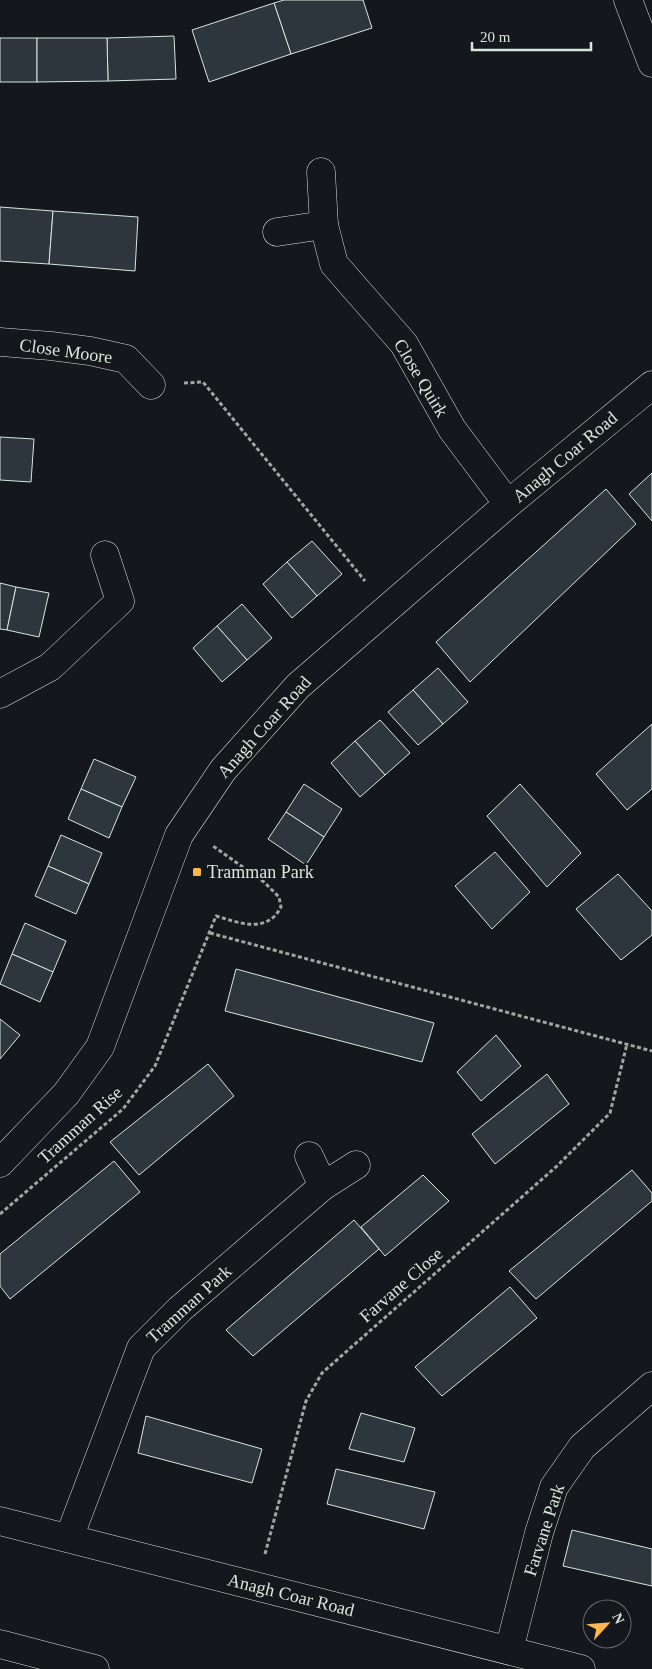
<svg xmlns="http://www.w3.org/2000/svg" width="652" height="1669" viewBox="0 0 652 1669" font-family="'Times New Roman',serif">
<style>
.building{fill:#2c363c;stroke:#d8e6dc}
.lines{fill:none;stroke-linecap:round;stroke-linejoin:round}
.minor-casing{stroke:#d8e6dc;stroke-width:29}
.trunk-casing{stroke:#d8e6dc;stroke-width:29}
.path{stroke:#9da8a2;stroke-width:3;stroke-dasharray:4 2.5;stroke-linecap:butt}
.minor{stroke:#14181c;stroke-width:28}
.trunk{stroke:#14181c;stroke-width:28}
.poi-dot{fill:#ffb74d;stroke:#14181c;stroke-width:2}
.labels{text-anchor:middle;dominant-baseline:central;stroke-width:4;stroke-linejoin:round;paint-order:stroke}
.street-label{font-size:18px;fill:#d8e6dc;stroke:#14181c}
.poi-label{font-size:18px;fill:#d8e6dc;stroke:#14181c;text-anchor:start}
</style>
<rect width="100%" height="100%" fill="#14181c"/>
<!-- building -->
<g class="building">
<path d="M284,0h79l9,28 -81,26 -17,-51z"/>
<path d="M274,3l17,51 -82,28 -17,-52z"/>
<path d="M174,36l2,43 -68,2 -1,-43z"/>
<rect x="0" y="38" width="37" height="44"/>
<path d="M37,38h70l1,43 -71,1z"/>
<path d="M0,207l53,4 -4,53 -49,-3z"/>
<path d="M53,211l85,6 -3,54 -86,-7z"/>
<path d="M0,437l34,2 -3,43 -31,-2z"/>
<path d="M652,473v48l-23,-27z"/>
<path d="M606,489l30,35 -166,158 -34,-40z"/>
<path d="M312,541l30,33 -25,22 -30,-34z"/>
<path d="M287,562l30,34 -25,22 -29,-34z"/>
<path d="M0,583l16,4 -9,43 -7,-1z"/>
<path d="M16,587l33,6 -10,44 -32,-7z"/>
<path d="M242,604l30,34 -25,22 -30,-34z"/>
<path d="M217,626l30,34 -25,22 -29,-34z"/>
<path d="M438,668l30,34 -25,22 -30,-34z"/>
<path d="M413,690l30,34 -25,21 -30,-33z"/>
<path d="M380,720l30,33 -25,22 -30,-34z"/>
<path d="M652,724v65l-25,21 -31,-36z"/>
<path d="M355,741l30,34 -25,22 -29,-34z"/>
<path d="M94,759l42,18 -14,30 -41,-18z"/>
<path d="M304,784l38,25 -18,28 -38,-25z"/>
<path d="M520,784l61,69 -34,34 -60,-71z"/>
<path d="M81,789l41,18 -13,31 -41,-19z"/>
<path d="M286,812l38,25 -18,28 -38,-26z"/>
<path d="M61,835l41,18 -13,31 -41,-18z"/>
<path d="M495,852l35,40 -38,37 -37,-43z"/>
<path d="M48,866l41,18 -13,30 -41,-18z"/>
<path d="M618,874l34,37v24l-31,25 -45,-51z"/>
<path d="M25,923l41,18 -13,31 -41,-18z"/>
<path d="M12,954l41,18 -13,30 -40,-18z"/>
<path d="M236,969l198,54 -12,39 -197,-51z"/>
<path d="M0,1019l20,16 -20,24z"/>
<path d="M496,1035l25,31 -40,35 -24,-29z"/>
<path d="M208,1064l26,32 -95,79 -29,-33z"/>
<path d="M547,1074l22,30 -74,60 -23,-30z"/>
<path d="M114,1161l26,31 -130,107 -10,-13v-32z"/>
<path d="M632,1170l20,23v8l-116,98 -27,-28z"/>
<path d="M423,1175l26,26 -64,55 -24,-29z"/>
<path d="M354,1220l25,29 -126,107 -27,-26z"/>
<path d="M510,1287l27,31 -95,78 -27,-29z"/>
<path d="M361,1413l54,15 -11,34 -55,-13z"/>
<path d="M146,1416l116,33 -10,34 -114,-30z"/>
<path d="M336,1469l99,23 -11,37 -97,-25z"/>
<path d="M572,1530l80,19v37l-89,-20z"/>
</g>
<g class="lines">
<!-- minor casing -->
<g class="minor-casing">
<g id="minor">
<path d="M628,0l24,63"/>
<path d="M321,172l3,53 10,39 70,80 48,85 56,75"/>
<path d="M277,232l47,-7"/>
<path d="M0,342l51,4 39,5 36,8 25,26"/>
<path d="M0,694l50,-27 70,-66 -15,-46"/>
<path d="M309,1156l14,30"/>
<path d="M0,1163l66,-69 34,-47 79,-212 44,-65 75,-84 210,-182 144,-119"/>
<path d="M0,1521l581,148"/>
<path d="M69,1538l72,-190 39,-39 143,-123 33,-21"/>
<path d="M509,1650l30,-117 15,-46 28,-40 70,-61"/>
</g>
</g>
<!-- trunk casing -->
<g class="trunk-casing">
<path id="trunk" d="M0,1644l95,25"/>
</g>
<!-- path -->
<g class="path">
<path d="M184,383l19,-1 162,199"/>
<path d="M210,933l442,118"/>
<path d="M0,1214l123,-105 32,-43 61,-150c24,7 51,18 65,-9l-2,-10 -15,-15 -51,-36"/>
<path d="M265,1554l41,-153 16,-28 235,-207 53,-53 17,-69"/>
</g>
<!-- minor -->
<use href="#minor" class="minor"/>
<!-- trunk -->
<use href="#trunk" class="trunk"/>
</g>
<!-- markers -->
<rect class="poi-dot" x="192" y="867" width="10" height="10" rx="2.5"/>
<g class="labels">
<!-- street labels -->
<g class="street-label">
<text transform="translate(66 351) rotate(8)">Close Moore</text>
<text transform="translate(421 378) rotate(59)">Close Quirk</text>
<text transform="translate(565 457) rotate(-40)">Anagh Coar Road</text>
<text transform="translate(264 727) rotate(-48)">Anagh Coar Road</text>
<text transform="translate(80 1125) rotate(-42)">Tramman Rise</text>
<text transform="translate(401 1285) rotate(-41)">Farvane Close</text>
<text transform="translate(189 1304) rotate(-42)">Tramman Park</text>
<text transform="translate(544 1530) rotate(-72)">Farvane Park</text>
<text transform="translate(291 1595) rotate(14)">Anagh Coar Road</text>
</g>
<!-- poi labels -->
<g class="poi-label">
<text x="207" y="872">Tramman Park</text>
</g>
</g>
<!-- north arrow -->
<g transform="translate(607 1624) rotate(64)"><circle r="24" fill="#14181c" stroke="#626a69"/>
<path d="M0-4L9 19L0 12L-9 19Z" fill="#ffb74d"/>
<text y="-8" font-size="14" font-weight="bold" text-anchor="middle" fill="#d8e6dc">N</text>
</g>
<!-- scale -->
<path d="M472 42v8h119v-8" fill="none" stroke="#d8e6dc" stroke-width="2.5"/>
<text x="480" y="42" font-size="15" fill="#d8e6dc" stroke="#14181c" stroke-width="4" paint-order="stroke">20 m</text>
</svg>
